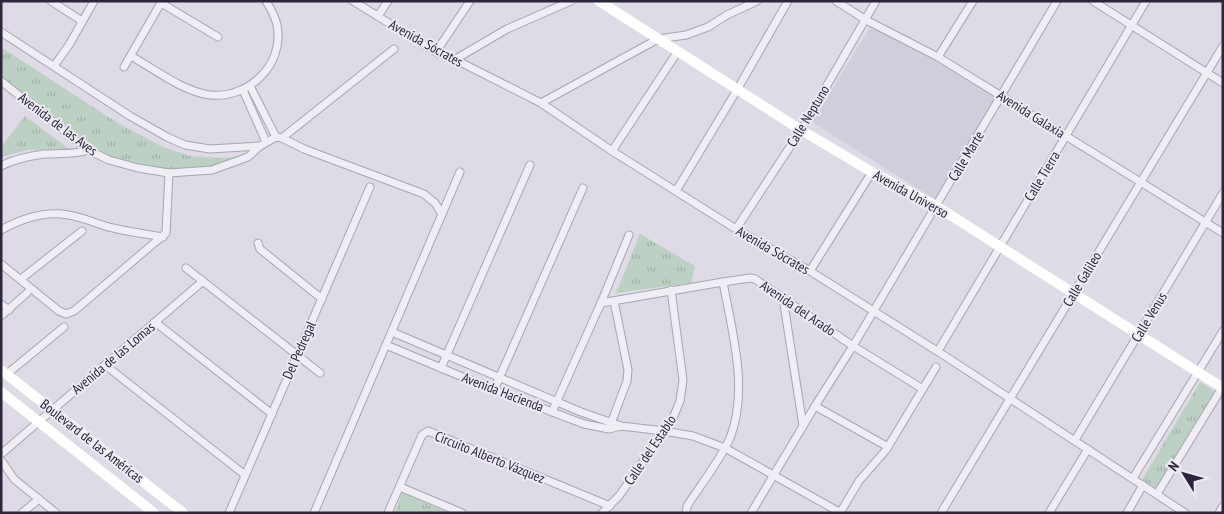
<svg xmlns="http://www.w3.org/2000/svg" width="1224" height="514" viewBox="0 0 1224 514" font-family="'PT Sans Narrow',sans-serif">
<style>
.built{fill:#d1cddb}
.grass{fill:url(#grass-tufts)}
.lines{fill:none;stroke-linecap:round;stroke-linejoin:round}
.street-casing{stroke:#a9a4b3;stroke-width:9}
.street{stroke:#f0eef4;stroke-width:7}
.secondary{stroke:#fff;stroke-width:10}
.labels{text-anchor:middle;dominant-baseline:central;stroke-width:4;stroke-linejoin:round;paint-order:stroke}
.street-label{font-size:14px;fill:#2c253c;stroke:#edeaf4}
</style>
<defs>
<pattern id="grass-tufts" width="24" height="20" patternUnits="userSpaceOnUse" patternTransform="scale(1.25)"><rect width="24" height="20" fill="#bcd0c4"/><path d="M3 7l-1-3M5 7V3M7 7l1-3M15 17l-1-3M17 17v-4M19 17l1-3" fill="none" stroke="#a2b2a9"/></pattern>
</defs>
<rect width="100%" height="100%" fill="#dedbe6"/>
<!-- built -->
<path class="built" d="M873,23l125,76 -62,101 -124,-78z"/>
<!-- grass -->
<g class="grass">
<path d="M1,47l115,75 47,25 27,9 30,2 15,-1 -12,8 -32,5 -32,1 -55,-12 -103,-77z"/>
<path d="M25,116l44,33 -42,1 -26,7v-10z"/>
<path d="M640,234l55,32 -4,17 -75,10z"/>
<path d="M1200,382l16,10 -58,97 -16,-9z"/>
<path d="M402,493l47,20h-54z"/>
</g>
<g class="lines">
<!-- street casing -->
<g class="street-casing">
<g id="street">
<path d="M51,1l31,20"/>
<path d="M353,1l83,51 24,10 81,41 71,48 124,78 74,42 135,85 240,157"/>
<path d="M836,1l30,19 72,37 285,176"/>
<path d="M1093,1l130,82"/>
<path d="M161,3l57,34"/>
<path d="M378,16l10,-15"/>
<path d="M1,32l129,84 37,21 18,8 25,4 50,-3"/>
<path d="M436,52l34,-51"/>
<path d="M131,56c23,13 53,36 79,39 38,4 75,-30 67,-70 -2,-9 -6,-16 -11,-24"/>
<path d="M938,57l35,-56"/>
<path d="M454,60l53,-31 64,-28"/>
<path d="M54,66l15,-21 25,-44"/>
<path d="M124,67l38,-66"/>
<path d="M1,81l87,69 21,10 29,8 31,5 43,-3 36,-13 12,-11 16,-9 6,1 112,-89"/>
<path d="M250,86l26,51"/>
<path d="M243,90l23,52"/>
<path d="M541,103l117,-64 28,-4 22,-8 19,-12 30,-14"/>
<path d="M282,138l22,11 120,45 11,9 7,11"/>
<path d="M612,151l66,-100"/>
<path d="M1,166c13,-7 29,-10 43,-12 15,-1 30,1 44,-4"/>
<path d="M676,191l61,-101 51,-89"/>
<path d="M736,229l65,-99 75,-129"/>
<path d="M1,230c20,-11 45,-19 67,-15 16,2 30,10 45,13 17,4 33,6 50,9"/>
<path d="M258,243l2,6 62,50"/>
<path d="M1,264l58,47 7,3 8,-3 92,-78 3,-60"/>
<path d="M186,268l134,105"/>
<path d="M810,271l62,-99"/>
<path d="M21,279l61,-48"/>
<path d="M783,298l20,128"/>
<path d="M601,303l122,-21 27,-4 5,1 98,67 70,43"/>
<path d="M1,304l8,6"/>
<path d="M1,316l26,-23"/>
<path d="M155,322l117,92"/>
<path d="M392,332l189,80 40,14 43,5 29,5 32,12 116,65"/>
<path d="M386,345l108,45 90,34 25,5 12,-3"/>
<path d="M938,351l208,-350"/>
<path d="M105,365l140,110"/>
<path d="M441,368l89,-203"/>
<path d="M7,374l57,-47"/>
<path d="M494,390l89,-202"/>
<path d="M815,406l73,41"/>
<path d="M552,412l49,-109 28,-68"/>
<path d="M610,426l17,-45 1,-11 -14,-69"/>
<path d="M1075,440l148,-247"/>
<path d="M1,454l202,-173"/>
<path d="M1,460l13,19 42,34"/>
<path d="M1133,478l90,-147"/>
<path d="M400,487l62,26"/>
<path d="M1157,494l66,-108"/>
<path d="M22,513l17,-14"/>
<path d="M229,513l141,-326"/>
<path d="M314,513l146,-341"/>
<path d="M388,513l34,-78 6,-4 182,75"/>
<path d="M602,513l17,-17 54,-78 7,-17 3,-21 -12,-90"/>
<path d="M686,513l1,-7c13,-20 34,-47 43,-68 19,-48 2,-107 -7,-156"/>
<path d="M751,513l64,-107 38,-60 204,-345"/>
<path d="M840,513l19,-32 27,-31 50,-83"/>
<path d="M941,513l282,-467"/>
<path d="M1049,513l39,-64"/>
<path d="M1127,513l16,-28"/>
<path d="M1219,513l4,-7"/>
</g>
</g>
<!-- street -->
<use href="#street" class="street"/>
<!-- secondary -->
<g class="secondary">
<path d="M599,1l202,129 71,42 64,34 287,182"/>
<path d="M1,370l182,143"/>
<path d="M1,392l153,121"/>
</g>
</g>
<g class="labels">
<!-- street labels -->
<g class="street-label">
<text transform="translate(426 43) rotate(29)">Avenida Sócrates</text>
<text transform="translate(1031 114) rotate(32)">Avenida Galaxia</text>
<text transform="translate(808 116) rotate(-59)">Calle Neptuno</text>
<text transform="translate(58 124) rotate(37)">Avenida de las Aves</text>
<text transform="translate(966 156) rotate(-59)">Calle Marte</text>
<text transform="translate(1042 176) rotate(-59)">Calle Tierra</text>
<text transform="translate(911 194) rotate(29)">Avenida Universo</text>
<text transform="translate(773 250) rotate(30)">Avenida Sócrates</text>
<text transform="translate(1082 279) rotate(-59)">Calle Galileo</text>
<text transform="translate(798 308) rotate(34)">Avenida del Arado</text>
<text transform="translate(1149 317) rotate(-59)">Calle Venus</text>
<text transform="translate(299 350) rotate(-66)">Del Pedregal</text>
<text transform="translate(113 358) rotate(-40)">Avenida de las Lomas</text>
<text transform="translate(503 392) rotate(21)">Avenida Hacienda</text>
<text transform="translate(92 441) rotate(38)">Boulevard de las Américas</text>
<text transform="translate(650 450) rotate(-56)">Calle del Establo</text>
<text transform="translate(490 457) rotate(22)">Circuito Alberto Vázquez</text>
</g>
</g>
<!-- border -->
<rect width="1224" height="514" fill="none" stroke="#2c253c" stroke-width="5"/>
<!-- north arrow -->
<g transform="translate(1184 474) rotate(307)" stroke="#edeaf4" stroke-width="4" paint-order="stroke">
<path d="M0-4L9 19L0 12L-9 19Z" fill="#2c253c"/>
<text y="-8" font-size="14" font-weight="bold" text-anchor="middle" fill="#2c253c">N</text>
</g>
</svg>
